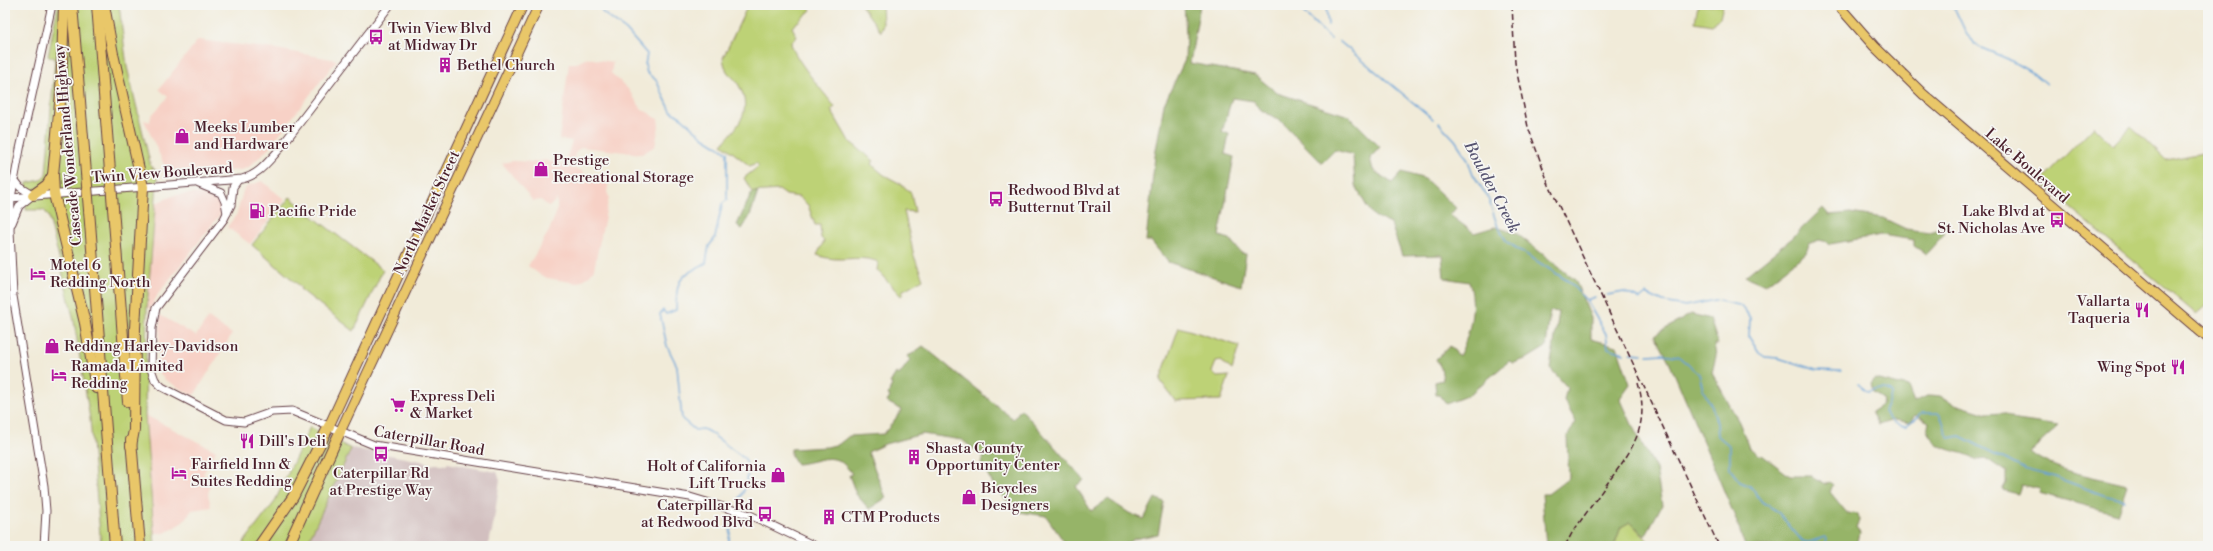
<svg xmlns="http://www.w3.org/2000/svg" width="2213" height="551" viewBox="0 0 2213 551" font-family="'Libre Bodoni',serif">
<style>
.built{fill:#f7d1c6}
.industrial{fill:#d2bfbf}
.green{fill:#bdd276;stroke:#847850}
.forest{fill:#96b467;stroke:#706a49}
.lines{fill:none;stroke-linecap:round;stroke-linejoin:round}
.stream{stroke:#68a2d7;stroke-width:1.5}
.minor-casing{stroke:#633e45;stroke-width:9}
.major-casing{stroke:#633e45;stroke-width:11}
.highway-casing{stroke:#633e45;stroke-width:12}
.minor{stroke:#fff;stroke-width:7}
.major{stroke:#e9c769;stroke-width:9}
.highway{stroke:#e9c769;stroke-width:10}
.rail{stroke:#4a1f2b;stroke-width:1.5;stroke-dasharray:6 3;stroke-linecap:butt}
.highway-bridge-casing{stroke:#633e45;stroke-width:12;stroke-linecap:butt}
.highway-bridge{stroke:#e9c769;stroke-width:10}
.labels{text-anchor:middle;dominant-baseline:central;stroke-width:3.5;stroke-linejoin:round;paint-order:stroke}
.poi-label{font-size:15px;fill:#4a1f2b;stroke:#f6f6f2;text-anchor:start}
.street-label{font-size:15px;fill:#4a1f2b;stroke:#f6f6f2}
.water-label{font-size:16px;font-style:italic;fill:#565370;stroke:#f6f6f2}
</style>
<rect width="100%" height="100%" fill="#f6f6f2"/>
<filter id="ink" filterUnits="userSpaceOnUse"><feTurbulence type="fractalNoise" baseFrequency=".025" numOctaves="2"/><feDisplacementMap in="SourceGraphic" scale="8" xChannelSelector="R" yChannelSelector="G"/><feConvolveMatrix kernelMatrix="1 2 1 2 8 2 1 2 1" color-interpolation-filters="sRGB"/></filter>
<filter id="wash" filterUnits="userSpaceOnUse"><feTurbulence type="fractalNoise" baseFrequency=".012" numOctaves="4" result="noise"/><feDisplacementMap in="SourceGraphic" scale="16" xChannelSelector="R" yChannelSelector="G"/><feGaussianBlur stdDeviation="0.9" result="paint"/><feColorMatrix in="noise" values="0 0 0 0 0 0 0 0 0 0 0 0 0 0 0 0 0 1.4 0 .05"/><feComposite in="paint" operator="in"/></filter>
<g filter="url(#wash)">
<rect width="100%" height="100%" fill="#f1ebd9"/>
<!-- built -->
<g class="built">
<path d="M198,40l78,9 61,11 -70,90 -18,17 -8,3 -55,5 -21,-8 -21,-47 6,2 1,-6 17,-19 -9,-8z"/>
<path d="M587,58l26,4 -2,11 17,16 13,19 17,11 1,7 -4,20 -13,8 -60,-7 -6,4 -6,17 13,3 2,6 24,3 -2,12 2,5 -15,72 -6,8 -11,6 -30,-5 -8,-4 -11,-8 21,-35 8,-20v-12l-8,8 -8,-7 -8,1 -31,-38 10,-2 22,1 11,-2 19,6 8,-25 -13,-2 10,-76h8z"/>
<path d="M262,181l23,19 -35,44 -23,-17 10,-13 6,-23 5,-5z"/>
<path d="M207,193l6,2 7,7 2,7 -3,7 -61,78 -8,15 -3,-1 7,-100 2,-5 19,-8z"/>
<path d="M160,315l36,21 12,-18 24,16 -37,60 -4,1 -27,-16 -5,-7z"/>
<path d="M145,415l71,36 -13,23 9,5 -4,15 3,13 -19,3 -9,12 -18,11h-12z"/>
</g>
<!-- industrial -->
<path class="industrial" d="M352,448l69,13 12,4 1,-2 13,2v-2l50,9 3,8 -8,52 -5,14h-181z"/>
<!-- green -->
<g class="green">
<path d="M58,5h61l8,62 24,100 7,5 -11,136 -2,107 10,131h-54l-11,-127 -16,-98 -25,-104 -5,-7h-18l1,-27 14,-3 5,-6 9,-116 -7,-2z"/>
<path d="M748,5h60l3,5 -19,17 5,10 -6,5c0,13 35,53 44,65l-4,3 18,31 25,20 -3,3 13,11 17,9 10,9 4,19 -11,-1 10,45 9,23 -21,12 1,3 -2,2 -24,-26 1,-7 -2,-2c-19,-7 -37,3 -59,-6l7,-14 -3,-3 -1,-13h-5l-7,-20 -9,-8 -13,-2 -7,-5 -27,2 -8,-14 15,-12 -3,-3 -6,3 -28,-22c18,-20 32,-34 15,-62 -3,-4 -6,-6 -9,-9 -3,-4 -4,-10 -5,-15z"/>
<path d="M861,5h21l1,19 -2,8z"/>
<path d="M1698,5h25l-3,13 -8,7 -17,-3z"/>
<path d="M2094,126l19,19 18,-19 35,34 42,-8v152l-12,10 -156,-132z"/>
<path d="M290,197l26,22 67,51 -29,61 -54,-42 1,-2 -49,-42z"/>
<path d="M1179,327l60,19 -7,24 -11,-9 -5,1 -4,10 5,5 12,-1 -8,24 -46,1 -15,-21z"/>
<path d="M310,427l41,22 -45,97h-65l33,-43z"/>
<path d="M1630,522l23,24h-39l7,-19z"/>
</g>
<!-- forest -->
<g class="forest">
<path d="M1184,5h16l-10,58 65,12 22,18 72,23 31,31 -10,11 3,12 19,13 10,-11 23,7 31,29 -6,7 24,18 21,-6 21,6 59,47 16,38v21l26,7 13,38 -10,14 15,33 21,38 6,36 -17,31 -15,-14 -9,5 -7,19h-68l-4,-52h6l21,-16 -2,-41 9,-15 -12,-22 3,-13 -17,-19 9,-56 -9,-1 -4,36 -18,11 -14,5 -5,-2 -40,34 -23,9 -7,-9h-3l-1,-13 8,-2 -2,-12 -5,-9 14,-13 9,10c11,-21 18,-51 10,-74l-25,-4 -2,-23 -40,1 -11,-32 -17,-8 -8,-11 -11,-20 -2,-30 -18,-5 -13,13 -41,-42 -20,-11 -7,-9 -22,-3 -10,34 7,2 -4,20 9,3 -15,79 11,3 11,14 5,1 -5,32 -73,-24 -17,-21h-5l9,-85 9,-52 21,-44 1,-26z"/>
<path d="M752,192h6l-8,24 -8,13 -5,-4z"/>
<path d="M1823,208l6,7 21,-2 33,5 23,11 24,3 10,-3 5,4 -19,21 -12,-8v-6l-33,-5 -51,9 -2,-2 -9,-2 -10,4 -3,9 -41,32 -20,-9 46,-37z"/>
<path d="M1691,314l19,5 8,25h-4l2,12 -4,17 27,49 10,25 10,9 3,-1 28,21h21l15,8 5,-1 2,2 -3,7 17,21 11,1 1,7 -3,6 4,5 -3,14h-112l-10,-29 -66,-156 -14,-26z"/>
<path d="M923,346l90,73 8,-10 63,71 -8,6 15,25 17,-12 21,14 15,6 11,-21 9,4 -6,32 -24,5 -12,7h-55l-21,-30 -27,-4 -22,-21 -16,-28 3,-6 -22,-17 -40,-6 -37,10 -17,8 18,46 -17,11 -13,-15 -7,-19 3,-1c-17,-26 -31,-12 -55,-10l-6,-8v-7l36,-2 12,-3 10,-8 35,-2 18,-24 -15,-8 3,-6 -2,-1 4,-11 -2,-1 6,-10 3,2 11,-15 -3,-4 5,-2z"/>
<path d="M1875,379l33,8 6,15 15,-7 11,1 15,8 32,10 16,-1 14,7 42,6 -29,26c24,20 67,25 97,33l-10,29 -78,-21 1,-4 -19,-4 -3,9 -16,-4 4,-7v-11l-19,-13 -10,1c-18,-13 -37,-4 -50,-29l2,-9 -14,-7 -6,8 -15,-3 -16,5 -7,-13 11,-7 1,-6 -10,-6 -2,-9z"/>
</g>
<g class="lines">
<!-- stream -->
<g class="stream">
<path d="M599,5l4,8 23,17 21,24 -2,11 2,8 9,7 15,31 11,7 21,19 24,15v48l-5,4 -7,34 -6,8 -3,17c-28,15 -29,14 -30,47l-10,4 -3,-4 -3,4 7,32 10,20 5,53 13,11 8,-1 6,3 36,27c6,11 1,31 -6,40"/>
<path d="M1296,5l35,34"/>
<path d="M1326,5l2,20"/>
<path d="M1953,5l14,30 12,12 29,12 26,15 12,10"/>
<path d="M1339,41l94,78"/>
<path d="M1439,123l16,17 12,18 6,16 15,24 10,29 9,15 61,39 18,19 9,-3"/>
<path d="M1607,295l17,-3 16,7 6,-5 17,8 22,4 30,-6 24,5 6,5 5,8 -1,19 10,16 6,4 13,1 39,12 24,1"/>
<path d="M1586,300l20,34 2,14 16,5"/>
<path d="M1631,353l12,1"/>
<path d="M1648,355l14,-1 16,2 21,18 4,16 9,17 5,16 1,13 12,10v23l10,13 10,4 12,16 15,9 26,31 3,1 19,-6 2,2 -2,7"/>
<path d="M1858,384l10,8c8,-2 16,-6 24,1l-8,19c4,7 13,15 22,14l16,-13h16c7,7 5,18 12,25l10,-2 64,33 31,8 48,18 21,5"/>
<path d="M728,546l4,-26"/>
</g>
</g>
</g>
<g filter="url(#ink)">
<g class="lines">
<!-- minor casing -->
<g class="minor-casing">
<g id="minor">
<path d="M238,180l-5,7 -2,18 -7,14 -68,89 -4,20 -1,41 4,11 7,7 64,33 18,2 28,-10 20,-1 82,34 316,52 60,18 65,31"/>
<path d="M199,184l22,9 4,9 2,11"/>
<path d="M11,198l231,-19c16,-4 24,-15 35,-27l113,-147"/>
<path d="M12,223l7,-17 14,-11 -13,-8 -6,-8"/>
<path d="M44,546l2,-35 -2,-25 -31,-190 -3,-66 1,-32 9,-49 32,-144"/>
</g>
</g>
<!-- major casing -->
<g class="major-casing">
<g id="major">
<path d="M1838,5l36,41 49,48 285,244"/>
<path d="M329,426l194,-421"/>
<path d="M340,432l199,-427"/>
</g>
</g>
<!-- highway casing -->
<g class="highway-casing">
<g id="highway">
<path d="M72,5l14,168"/>
<path d="M97,5l13,166"/>
<path d="M104,5l9,49 30,133 -8,141 -1,102 -3,16"/>
<path d="M53,175l1,19 31,129 11,65"/>
<path d="M33,195l14,-10 6,-10 8,-83 3,-87"/>
<path d="M113,208l15,194"/>
<path d="M89,210l26,336"/>
<path d="M131,440l9,106"/>
<path d="M259,546l34,-49 36,-71"/>
<path d="M288,546l52,-114"/>
</g>
</g>
<!-- minor -->
<use href="#minor" class="minor"/>
<!-- major -->
<use href="#major" class="major"/>
<!-- highway -->
<use href="#highway" class="highway"/>
<!-- rail -->
<g class="rail">
<path d="M1512,5l3,58 13,64 21,58 170,361"/>
<path d="M1565,546l7,-13c12,-17 25,-35 37,-52 24,-32 41,-56 29,-98"/>
</g>
<!-- highway-bridge casing -->
<g class="highway-bridge-casing">
<g id="highway-bridge">
<path d="M110,171l3,37"/>
<path d="M86,173l3,37"/>
</g>
</g>
<!-- highway-bridge -->
<use href="#highway-bridge" class="highway-bridge"/>
</g>
</g>
<!-- icons -->
<defs>
<g id="bus-bare" transform="scale(1.2)"><path d="M-5-6H5V4H4V6H2V4H-2V6H-4V4H-5ZM-3.5-4V0h7V-4ZM-3.5 1.2v1.5H-2V1.2ZM2 1.2v1.5H3.5V1.2Z" fill="#b5179e" stroke="#f6f6f2" stroke-width="2.5" paint-order="stroke"/></g>
<g id="building-bare" transform="scale(1.2)"><path d="M-4-6H4V6H1V3H-1V6H-4ZM-2.5-4.3h1.7v1.8h-1.7ZM.8-4.3h1.7v1.8H.8ZM-2.5-1h1.7V.8h-1.7ZM.8-1h1.7V.8H.8Z" fill="#b5179e" stroke="#f6f6f2" stroke-width="2.5" paint-order="stroke"/></g>
<g id="shop-bare" transform="scale(1.2)"><path d="M-5-2.5h2.3a2.7 3.5 0 0 1 5.4 0H5L5.5 6h-11ZM-1.5-2.5h3a1.5 2.3 0 0 0-3 0Z" fill="#b5179e" stroke="#f6f6f2" stroke-width="2.5" paint-order="stroke"/></g>
<g id="fuel-bare" transform="scale(1.2)"><path d="M-5.5-6h7V0h2V4h1.3V-2.5L3-4.5l.8-.8L6-3V5H2.5V1h-1V6h-7ZM-4.2-4.7v3.2H.2V-4.7Z" fill="#b5179e" stroke="#f6f6f2" stroke-width="2.5" paint-order="stroke"/></g>
<g id="hotel-bare" transform="scale(1.2)"><path d="M-6-4.5h1.5V1H6V5H4.5V3h-9V5H-6ZM-4 0a1.8 1.8 0 1 1 3.6 0ZM.5 0V-2.5h3Q6-2.5 6 0Z" fill="#b5179e" stroke="#f6f6f2" stroke-width="2.5" paint-order="stroke"/></g>
<g id="restaurant-bare" transform="scale(1.2)"><path d="M-5-6h1v4h1v-4h1v4h1v-4h1v5L-1.5 .5V6h-2V.5L-5-1ZM5-6V6H3V1.5H1.5Q1.5-4 5-6Z" fill="#b5179e" stroke="#f6f6f2" stroke-width="2.5" paint-order="stroke"/></g>
<g id="supermarket-bare" transform="scale(1.2)"><path d="M-6-5.5h2.5l.6 2H6L4.5 2H-2.5L-4.4-4H-6ZM-1.5 3.2a1.3 1.3 0 1 0 .1 0ZM3 3.2a1.3 1.3 0 1 0 .1 0Z" fill="#b5179e" stroke="#f6f6f2" stroke-width="2.5" paint-order="stroke"/></g>
</defs>
<g fill-rule="evenodd">
<use href="#bus-bare" x="376" y="37"/>
<use href="#building-bare" x="445" y="65"/>
<use href="#shop-bare" x="182" y="136"/>
<use href="#shop-bare" x="541" y="169"/>
<use href="#bus-bare" x="996" y="199"/>
<use href="#fuel-bare" x="257" y="211"/>
<use href="#bus-bare" x="2057" y="220"/>
<use href="#hotel-bare" x="38" y="274"/>
<use href="#restaurant-bare" x="2142" y="310"/>
<use href="#shop-bare" x="52" y="346"/>
<use href="#restaurant-bare" x="2178" y="367"/>
<use href="#hotel-bare" x="59" y="375"/>
<use href="#supermarket-bare" x="398" y="405"/>
<use href="#restaurant-bare" x="247" y="441"/>
<use href="#bus-bare" x="381" y="454"/>
<use href="#building-bare" x="914" y="457"/>
<use href="#hotel-bare" x="179" y="473"/>
<use href="#shop-bare" x="778" y="475"/>
<use href="#shop-bare" x="969" y="497"/>
<use href="#bus-bare" x="765" y="514"/>
<use href="#building-bare" x="829" y="517"/>
</g>
<g class="labels">
<!-- poi labels -->
<g class="poi-label">
<text x="388" y="28">Twin View Blvd<tspan x="388" dy="17">at Midway Dr</tspan></text>
<text x="457" y="65">Bethel Church</text>
<text x="194" y="127">Meeks Lumber<tspan x="194" dy="17">and Hardware</tspan></text>
<text x="553" y="160">Prestige<tspan x="553" dy="17">Recreational Storage</tspan></text>
<text x="1008" y="190">Redwood Blvd at<tspan x="1008" dy="17">Butternut Trail</tspan></text>
<text x="269" y="211">Pacific Pride</text>
<text x="2045" y="211" text-anchor="end">Lake Blvd at<tspan x="2045" dy="17">St. Nicholas Ave</tspan></text>
<text x="50" y="265">Motel 6<tspan x="50" dy="17">Redding North</tspan></text>
<text x="2130" y="301" text-anchor="end">Vallarta<tspan x="2130" dy="17">Taqueria</tspan></text>
<text x="64" y="346">Redding Harley-Davidson</text>
<text x="71" y="366">Ramada Limited<tspan x="71" dy="17">Redding</tspan></text>
<text x="2166" y="367" text-anchor="end">Wing Spot</text>
<text x="410" y="396">Express Deli<tspan x="410" dy="17">&amp; Market</tspan></text>
<text x="259" y="441">Dill's Deli</text>
<text x="926" y="448">Shasta County<tspan x="926" dy="17">Opportunity Center</tspan></text>
<text x="191" y="464">Fairfield Inn &amp;<tspan x="191" dy="17">Suites Redding</tspan></text>
<text x="766" y="466" text-anchor="end">Holt of California<tspan x="766" dy="17">Lift Trucks</tspan></text>
<text x="381" y="473" text-anchor="middle">Caterpillar Rd<tspan x="381" dy="17">at Prestige Way</tspan></text>
<text x="981" y="488">Bicycles<tspan x="981" dy="17">Designers</tspan></text>
<text x="753" y="505" text-anchor="end">Caterpillar Rd<tspan x="753" dy="17">at Redwood Blvd</tspan></text>
<text x="841" y="517">CTM Products</text>
</g>
<!-- street labels -->
<g class="street-label">
<text transform="translate(68 145) rotate(-95)">Cascade Wonderland Highway</text>
<text transform="translate(2027 166) rotate(41)">Lake Boulevard</text>
<text transform="translate(162 173) rotate(-4)">Twin View Boulevard</text>
<text transform="translate(427 213) rotate(-65)">North Market Street</text>
<text transform="translate(429 441) rotate(10)">Caterpillar Road</text>
</g>
<!-- water labels -->
<g class="water-label">
<text transform="translate(1492 187) rotate(62)">Boulder Creek</text>
</g>
</g>
<!-- margin -->
<rect width="2213" height="551" fill="none" stroke="#f6f6f2" stroke-width="20"/>
</svg>
